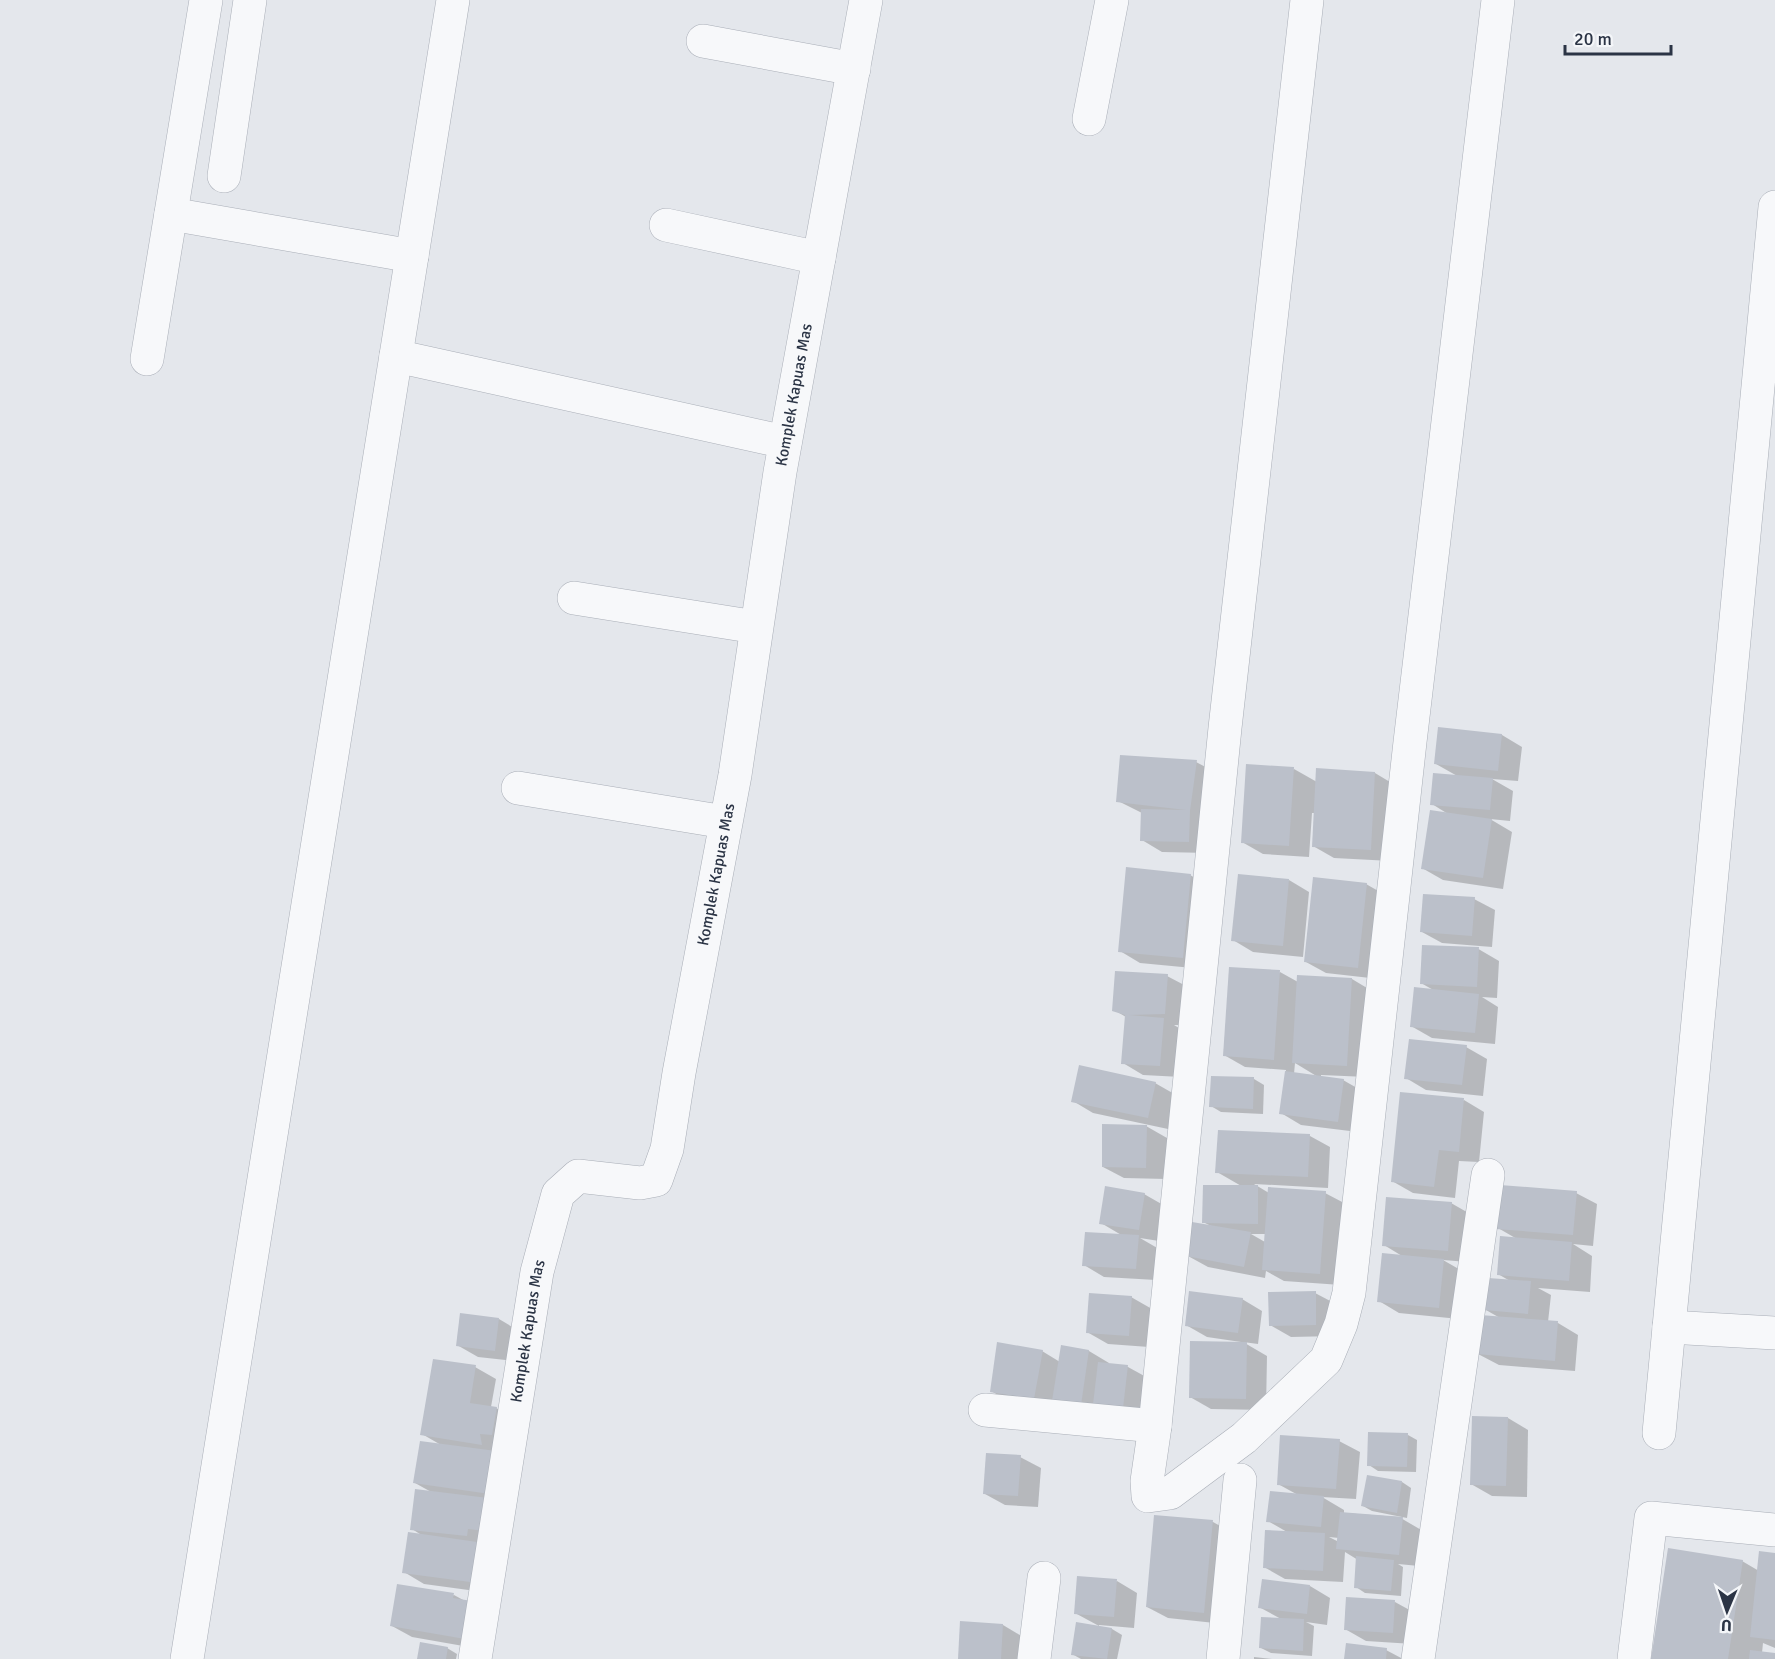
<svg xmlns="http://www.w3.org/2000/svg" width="1775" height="1659" viewBox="0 0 1775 1659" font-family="Signika,sans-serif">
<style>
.shadow{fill:#0003;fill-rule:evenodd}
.building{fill:#bbc0ca}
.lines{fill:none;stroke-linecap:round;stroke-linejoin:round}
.minor-casing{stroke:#a9aeb7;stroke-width:34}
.minor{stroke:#f7f8fa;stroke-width:33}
.labels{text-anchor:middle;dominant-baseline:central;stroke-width:4.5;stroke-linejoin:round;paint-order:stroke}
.street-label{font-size:16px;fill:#2b3445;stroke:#f4f6f9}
</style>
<rect width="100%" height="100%" fill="#e4e7ec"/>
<!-- shadow -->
<g class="shadow">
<path d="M1439,728l63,7 20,12 -4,34 -26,-2 21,12 -3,30 -20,-2 22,13 -9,57 -60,-9 -21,-12 26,-54 -16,-10 27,-27 -23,-13z"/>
<path d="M1196,762l21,11 -8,80 -47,-1 -20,-12v-27l-24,-12z"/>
<path d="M1294,769l23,13 1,-12 57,3 20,12 -4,76 -57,-3 -21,-12 2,-33h-3l-3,44 -46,-3 -21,-12z"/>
<path d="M1190,875l21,12 -8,82 -63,-6 -20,-12z"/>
<path d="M1289,880l20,12 -6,65 -50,-5 -20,-12z"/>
<path d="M1366,884l21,12 -8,83 -53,-6 -20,-11z"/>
<path d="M1474,899l21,11 -3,37 -50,-4 -20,-11z"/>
<path d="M1475,947l24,14 -2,37 -15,-1 16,10 -3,37 -63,-6 -21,-12 24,-35 -14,-8 53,-34z"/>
<path d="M1280,972l18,10 54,-3 20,12 -5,86 -46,-2v2l22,3 21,12 -6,40 -57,-7 -20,-12 5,-43 -41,-3 -21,-12zM1295,1063l23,14 -24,-3z"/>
<path d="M1167,976l21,11 -3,38h-11l10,6 -3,46 -38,-2 -20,-12 3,-46 -12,-7z"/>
<path d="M1466,1047l21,12 -4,37 -57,-6 -20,-12z"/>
<path d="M1212,1077l42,2 10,6 -1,29 -42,-2 -10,-6z"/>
<path d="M1155,1083l21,12 -8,34 -75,-16 -20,-12z"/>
<path d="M1464,1100l20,12 -5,50 -20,-1 -4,37 -42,-5 -21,-12z"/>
<path d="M1146,1126l21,12 -1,41 -42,-1 -21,-11z"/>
<path d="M1310,1136l20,11 -2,41 -74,-4 15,9h56l21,11 -5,81 -57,-4 -18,-10 -1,7 -57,-11 -20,-11 23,-30 -8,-4 40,-35 -26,-15zM1251,1234h15l-1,8z"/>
<path d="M1576,1193l21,11 -4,42 -20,-2 19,12 -2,36 -52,-4 13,7 -3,27 10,1 20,12 -3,36 -76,-6 -21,-11 22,-36 -14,-8 24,-29 -12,-7 19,-35 -19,-11z"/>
<path d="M1144,1194l21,12 -6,35 -19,-3 19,11 -3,31 -52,-3 -20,-12 39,-29 -22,-13z"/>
<path d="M1451,1203l21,12 -4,47 -25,-2 21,12 -5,47 -60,-6 -20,-12 23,-45 -18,-11z"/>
<path d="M1315,1293l21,11v32l-45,1 -21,-12z"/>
<path d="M1131,1297l21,12 -3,38 -41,-3 -21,-12z"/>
<path d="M1242,1299l20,12 -4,33 -15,-2 24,14 -1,54 -55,-1 -21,-12 51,-55 -34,-5 -21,-12z"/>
<path d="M499,1319l20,12 -4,30 -37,-4 -21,-12z"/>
<path d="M1062,1347l27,4 20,12v2l19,2 20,11 -6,50 -130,-25 -21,-12 51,-40 18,11z"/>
<path d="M475,1367l21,12 -5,28 5,1 21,12 -19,174 -74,-10 -20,-12 19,-36 -11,-7 21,-36 -18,-10 26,-38 -19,-11z"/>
<path d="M1508,1418l20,12 -1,67 -35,-1 -21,-12z"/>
<path d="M1408,1435l9,5 -1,32 -38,-1 -9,-6z"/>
<path d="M1339,1441l21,11 -4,47 -34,-2 22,13v3l55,4 24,14 -4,35 -21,-2 5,3 -2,29 -36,-3 -9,-6 2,-27 -13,-8 -2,30 -58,-3 -21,-12 23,-35 -19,-11 30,-26 -20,-11zM1329,1537l10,1v4z"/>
<path d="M1020,1457l21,11 -3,39 -33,-2 -20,-11z"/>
<path d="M1402,1482l9,6 -4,30 -35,-7 -9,-5z"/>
<path d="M1156,1516l57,6 20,11 -9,91 -56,-6 -21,-11z"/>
<path d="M1775,1554v94l-12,-5 -1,10 13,1v5h-123l90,-98 17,10z"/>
<path d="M1117,1581l20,12 -3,35 -35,-3v1l-24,-13z"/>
<path d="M1310,1586l20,12 -3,27 -21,-3 8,4 -2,30 -41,-3 -10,-5 20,-29 -22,-12z"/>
<path d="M454,1595l11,6 21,49 -74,-13 -20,-11z"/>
<path d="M1395,1602l20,11 -2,31 -47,-3 -21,-12z"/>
<path d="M962,1623l41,2 20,12 -1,22h-63z"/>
<path d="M1078,1624l34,5 10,6 -5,24h-36l-9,-5z"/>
<path d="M447,1648l10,6 -1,5h-37z"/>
<path d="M1386,1650l17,9h-58z"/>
<path d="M1254,1657l18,2h-18z"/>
</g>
<!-- building -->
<g class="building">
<path d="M1438,727l64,7 -4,37 -64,-7z"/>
<path d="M1120,755l77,5 -7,51 -1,31 -49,-1 1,-32 45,1 -70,-8z"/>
<path d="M1246,764l48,3 -5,79 -48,-3z"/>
<path d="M1316,768l59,4 -4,78 -59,-3z"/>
<path d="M1433,773l60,5 -3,32 -60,-5z"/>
<path d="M1430,810l62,9 -9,59 -62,-9z"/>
<path d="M1126,867l65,7 -8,84 -65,-6z"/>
<path d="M1238,874l51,5 -6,67 -52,-5z"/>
<path d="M1313,877l54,6 -9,85 -54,-6z"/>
<path d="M1423,894l52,3 -3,39 -52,-4z"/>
<path d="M1422,945l57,2 -2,40 -57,-3z"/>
<path d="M1229,967l51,3 -6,90 -51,-4z"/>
<path d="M1115,971l53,3 -3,40 -36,1 35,3 -4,48 -39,-2 4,-49 -13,-4z"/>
<path d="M1297,975l55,3 -5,88 -55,-3z"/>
<path d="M1414,987l65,7 -4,39 -65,-6z"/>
<path d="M1409,1039l58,6 -5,40 -58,-6z"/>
<path d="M1079,1065l77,17 -8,36 -77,-16z"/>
<path d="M1285,1071l59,8 -6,43 -59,-8z"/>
<path d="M1211,1076l43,1 -1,32 -44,-2z"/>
<path d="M1400,1092l64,6 -5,54 -20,-2 -5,37 -43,-5z"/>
<path d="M1102,1124l45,1 -1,43 -44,-1z"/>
<path d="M1218,1130l92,4 -2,43 -93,-4z"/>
<path d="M1203,1185h55v39l-56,-1z"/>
<path d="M1500,1185l77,6 -4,44 -77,-6z"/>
<path d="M1105,1186l40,7 -6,37 -40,-6z"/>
<path d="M1268,1187l58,4 -6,83 -58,-4z"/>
<path d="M1386,1197l66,5 -4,49 -66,-5z"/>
<path d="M1192,1222l59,10 -7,35 -58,-11z"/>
<path d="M1085,1232l54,3 -3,34 -54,-3z"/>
<path d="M1500,1236l72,6 -3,39 -72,-6z"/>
<path d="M1382,1253l62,6 -5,49 -62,-6z"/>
<path d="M1488,1278l43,3 -3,33 -44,-4z"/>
<path d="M1189,1291l54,7 -5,35 -53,-7z"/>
<path d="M1316,1291v34l-47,1 -1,-34z"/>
<path d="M1089,1293l43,3 -3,40 -43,-3z"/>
<path d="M460,1313l39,5 -4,33 -39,-5z"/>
<path d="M1480,1315l78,6 -3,40 -78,-7z"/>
<path d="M1190,1341l57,1 -1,57 -57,-1z"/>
<path d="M997,1342l46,8 -9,49 -44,-7z"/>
<path d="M1061,1345l28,5 -9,62 -29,-5z"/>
<path d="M433,1359l43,6 -6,38 27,4 -5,28 -12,-1 2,11 -62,-10z"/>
<path d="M1098,1362l30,3 -6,52 -30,-4z"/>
<path d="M1472,1416l36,1 -2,69 -36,-1z"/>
<path d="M1368,1432l40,1 -1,34 -40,-1z"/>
<path d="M1280,1435l60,4 -4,50 -59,-4z"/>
<path d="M420,1441l76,10 -6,43 -77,-11z"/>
<path d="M986,1453l35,2 -3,41 -35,-2z"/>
<path d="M1367,1475l35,6 -5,32 -36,-7z"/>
<path d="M415,1489l73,9 -3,33 -17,-2 -1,7 -57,-6z"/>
<path d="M1270,1491l54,5 -3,31 -55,-5z"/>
<path d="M1340,1512l63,5 -4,38 -63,-6z"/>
<path d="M1154,1515l59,5 -9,93 -58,-6z"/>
<path d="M1265,1530l60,3 -2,38 -60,-3z"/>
<path d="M408,1532l76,11 -6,40 -76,-10z"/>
<path d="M1668,1548l75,12 -15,99h-77z"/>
<path d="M1759,1551l16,2v87l-25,-3z"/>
<path d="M1356,1556l38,4 -3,31 -37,-3z"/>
<path d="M1077,1576l40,3 -3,38 -40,-3z"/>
<path d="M1262,1579l48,6 -3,29 -49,-6z"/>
<path d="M397,1584l57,9 -1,5 19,3 -7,38 -75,-13z"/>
<path d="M1346,1597l49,3 -2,33 -49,-3z"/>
<path d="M1261,1617l43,2 -1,32 -44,-3z"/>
<path d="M960,1621l43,3 -2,35h-43z"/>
<path d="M1076,1622l36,6 -5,31 -36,-4z"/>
<path d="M420,1642l28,5 -2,12h-29z"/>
<path d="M1346,1643l41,5 -1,11h-42z"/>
<path d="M1750,1650l25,3v6h-26z"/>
</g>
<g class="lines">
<!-- minor casing -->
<g class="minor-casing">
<g id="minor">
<path d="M1307,0l-82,728 -70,698 -8,55 1,15 22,-3 74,-55 82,-78 15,-36 8,-31 61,-551 88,-742"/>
<path d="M703,41l151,28"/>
<path d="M1089,119l23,-119"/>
<path d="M224,176l26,-176"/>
<path d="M171,214l241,42"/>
<path d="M666,225l153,33"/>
<path d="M396,356l389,86"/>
<path d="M147,359l59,-359"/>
<path d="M574,598l182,29"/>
<path d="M518,788l207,34"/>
<path d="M1669,1327l106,6"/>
<path d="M985,1410l170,16"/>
<path d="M1659,1433l116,-1226"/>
<path d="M187,1659l266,-1659"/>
<path id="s1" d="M475,1659l62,-387 21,-78 20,-18 62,7 16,-3 11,-31 12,-76 56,-298 45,-303 86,-472"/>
<path d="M1034,1659l10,-81"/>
<path d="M1223,1659l17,-179"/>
<path d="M1418,1659l70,-484"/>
<path d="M1634,1659l17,-141 124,12"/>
</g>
</g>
<!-- minor -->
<use href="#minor" class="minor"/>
</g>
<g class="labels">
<!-- street labels -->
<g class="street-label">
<text stroke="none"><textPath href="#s1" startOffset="1376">Komplek Kapuas Mas</textPath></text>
<text stroke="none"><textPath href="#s1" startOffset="890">Komplek Kapuas Mas</textPath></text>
<text stroke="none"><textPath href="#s1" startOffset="332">Komplek Kapuas Mas</textPath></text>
</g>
</g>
<!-- north arrow -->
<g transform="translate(1727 1611) rotate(182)" stroke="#f4f6f9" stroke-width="4.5" paint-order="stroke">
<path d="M0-4.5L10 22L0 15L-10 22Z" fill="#2b3445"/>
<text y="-9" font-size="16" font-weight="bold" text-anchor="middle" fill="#2b3445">U</text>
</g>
<!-- scale -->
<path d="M1565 45v9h106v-9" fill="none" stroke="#2b3445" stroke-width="3"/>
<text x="1574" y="45" font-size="18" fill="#2b3445" stroke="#f4f6f9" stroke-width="4.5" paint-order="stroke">20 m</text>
</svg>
